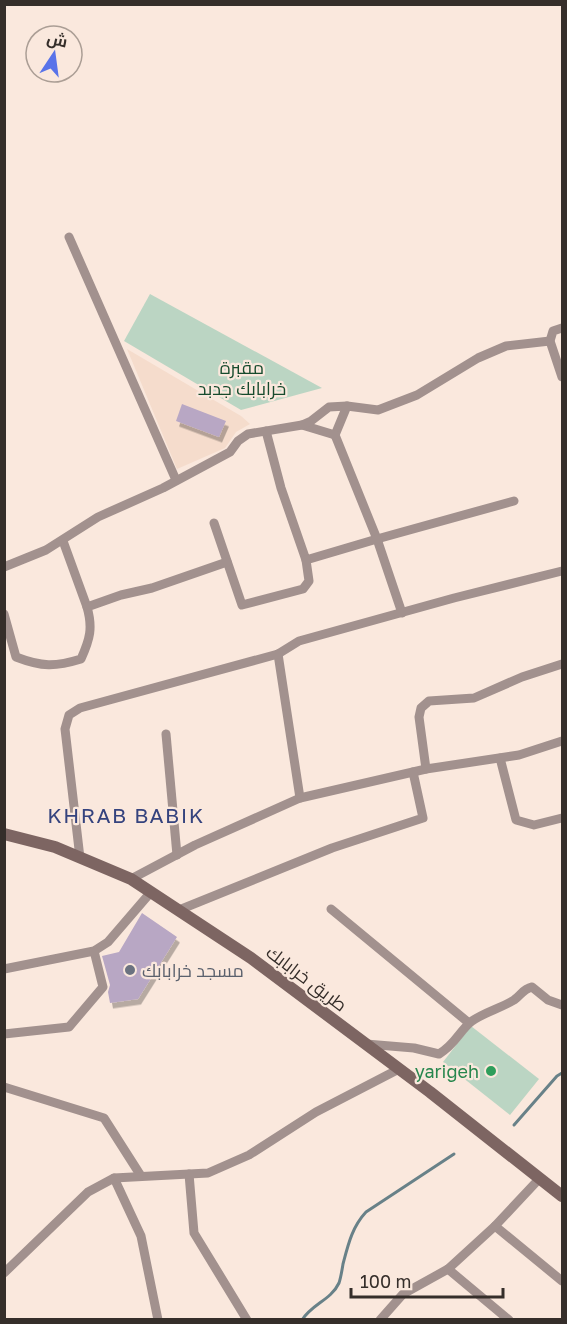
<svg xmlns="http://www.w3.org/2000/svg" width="567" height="1324" viewBox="0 0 567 1324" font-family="'Golos Text',Cairo,sans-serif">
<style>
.built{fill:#f5dccc}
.green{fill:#bbd5c3}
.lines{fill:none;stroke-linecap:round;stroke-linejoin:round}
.stream{stroke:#688188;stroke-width:3}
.building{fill:#b8a7c4;filter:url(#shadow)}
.minor{stroke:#a2918e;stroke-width:9}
.secondary{stroke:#7d6562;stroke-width:12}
.worship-dot{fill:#6b7280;stroke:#fae8dd;stroke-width:2}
.leisure-dot{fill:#2e9e5b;stroke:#fae8dd;stroke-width:2}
.labels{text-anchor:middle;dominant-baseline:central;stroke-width:4.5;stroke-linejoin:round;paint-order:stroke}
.park-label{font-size:18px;fill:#164b2d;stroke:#fae8dd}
.worship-label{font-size:18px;fill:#5b616d;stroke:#fae8dd;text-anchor:start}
.street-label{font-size:18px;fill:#352e2a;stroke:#fae8dd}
.leisure-label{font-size:18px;fill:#27864d;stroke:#fae8dd;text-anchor:end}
.quarter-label{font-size:21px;letter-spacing:1.5px;fill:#35437e;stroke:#fae8dd}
</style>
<defs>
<filter id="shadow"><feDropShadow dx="3" dy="5.5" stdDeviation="0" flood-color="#0004"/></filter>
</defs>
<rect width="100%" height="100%" fill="#fae8dd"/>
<!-- built -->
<path class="built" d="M127,349l114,67 9,8 -14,8 -11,16 -48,21z"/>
<!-- green -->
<g class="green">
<path d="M150,294l172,94 -81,22 -117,-69z"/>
<path d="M471,1026l68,53 -29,36 -67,-53z"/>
</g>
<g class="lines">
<!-- stream -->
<g class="stream">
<path d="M514,1125l43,-49 5,-3"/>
<path d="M302,1320c10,-16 29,-20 37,-37 2,-6 3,-13 4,-19 5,-19 9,-37 23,-52l88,-58"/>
</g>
</g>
<!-- building -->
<g class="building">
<path d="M182,404l44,17 -7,16 -43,-16z"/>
<path d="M142,913l35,24 -39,62 -28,4 -2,-11 2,-7 -8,-29 17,-4z"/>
</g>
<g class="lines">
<!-- minor -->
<g class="minor">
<path d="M69,237l107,243"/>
<path d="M562,328l-9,3 -3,10 12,36"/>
<path d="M347,406l-12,29 42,104 137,-38"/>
<path d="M302,425l33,10"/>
<path d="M266,431l15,57 25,72 71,-21 25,74"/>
<path d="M214,523l28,82 61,-16 6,-8 -3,-21"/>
<path d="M63,541l24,66"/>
<path d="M4,567l42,-17 52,-33 65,-29 67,-36 8,-11 10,-7 54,-9 9,-4 18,-14 18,-1 31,4 39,-15 61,-37 28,-12 44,-5"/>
<path d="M4,614l12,43c26,10 39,10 65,2 9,-20 12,-31 6,-52l34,-12 31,-7 75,-26"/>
<path d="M278,654l22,144"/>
<path d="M166,734l11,121"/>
<path d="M500,758l16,62 18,5 28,-7"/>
<path d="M426,769l-7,-52 2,-9 8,-7 45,-3 48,-21 40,-13"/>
<path d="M80,858l-15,-129 4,-14 11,-7 198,-54 21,-13 155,-43 108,-27"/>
<path d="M131,879l64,-34 105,-47 126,-29 93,-14 43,-14"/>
<path d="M331,909l138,114"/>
<path d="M179,910l153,-62 91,-30 -10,-46"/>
<path d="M4,969l90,-18 14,-9 43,-50"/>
<path d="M4,1034l65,-7 34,-40 -9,-36"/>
<path d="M366,1044l48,4 25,6c17,-10 20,-23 33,-33 13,-9 29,-13 42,-21 7,-5 9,-11 18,-13l16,13 14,5"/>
<path d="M4,1087l100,31 37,58"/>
<path d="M189,1174l5,59 53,87"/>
<path d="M114,1178l27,58 17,84"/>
<path d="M495,1226l67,55"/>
<path d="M448,1269l61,51"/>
<path d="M4,1273l84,-81 26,-14 94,-5 41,-18 67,-43 83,-43"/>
<path d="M380,1320l23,-26 45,-25 47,-43 45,-48"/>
</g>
<!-- secondary -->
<path class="secondary" d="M4,834l51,13 76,32 120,79 179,134 132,104"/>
</g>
<!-- markers -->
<circle class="worship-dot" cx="130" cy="970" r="6"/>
<circle class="leisure-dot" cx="491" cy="1071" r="6"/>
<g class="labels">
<!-- park labels -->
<g class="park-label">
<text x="242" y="367">مقبرة<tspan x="242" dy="21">خرابابك جدبد</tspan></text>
</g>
<!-- worship labels -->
<g class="worship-label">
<text x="142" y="970">مسجد خرابابك</text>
</g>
<!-- street labels -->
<g class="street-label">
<text transform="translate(307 978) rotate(37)">طريق خرابابك</text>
</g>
<!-- leisure labels -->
<g class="leisure-label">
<text x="479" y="1071">yarigeh</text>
</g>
<!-- quarter labels -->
<g class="quarter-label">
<text x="126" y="815">KHRAB BABIK</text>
</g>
</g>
<!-- border -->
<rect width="567" height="1324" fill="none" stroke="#352e2a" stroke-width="12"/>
<!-- north arrow -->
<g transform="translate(54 54) rotate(13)"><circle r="28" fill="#fae8dd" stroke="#ab9e95" stroke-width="1.5"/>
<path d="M0-4.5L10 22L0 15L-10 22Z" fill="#5973e9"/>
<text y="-9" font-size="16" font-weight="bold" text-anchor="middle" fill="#352e2a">ش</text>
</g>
<!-- scale -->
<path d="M351 1288v9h152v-9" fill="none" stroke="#352e2a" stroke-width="3"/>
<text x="360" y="1288" font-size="18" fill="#352e2a" stroke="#fae8dd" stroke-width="4.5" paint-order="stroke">100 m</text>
</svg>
